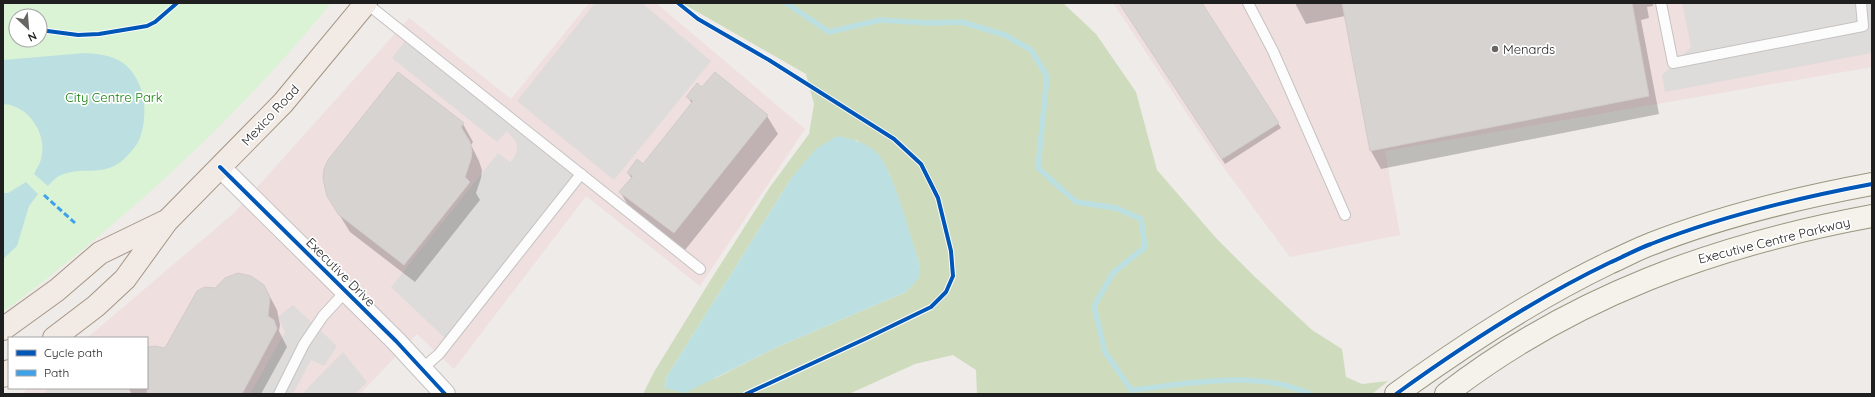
<svg xmlns="http://www.w3.org/2000/svg" width="1875" height="397" viewBox="0 0 1875 397" font-family="Quicksand,sans-serif">
<style>
.commercial{fill:#f0dfdf}
.forest{fill:#cedcbd;fill-rule:evenodd}
.park{fill:#d9f3d4;fill-rule:evenodd}
.parking{fill:#dedcdb}
.water{fill:#bce0e1}
.shadow{fill:#0003}
.lines{fill:none;stroke-linecap:round;stroke-linejoin:round}
.stream{stroke:#bce0e1;stroke-width:5.5}
.building{fill:#d6d3d1;stroke:#d1ccc9}
.lane-casing{stroke:#c5c3c2;stroke-width:12}
.street-casing{stroke:#c5c3c2;stroke-width:22}
.secondary-casing{stroke:#999680;stroke-width:24}
.primary-casing{stroke:#a59584;stroke-width:24}
.lane{stroke:#fcfcfc;stroke-width:10}
.street{stroke:#fcfcfc;stroke-width:20}
.secondary{stroke:#f4f2eb;stroke-width:22}
.primary{stroke:#f1eae5;stroke-width:22}
.quiet{stroke:#3da2ea;stroke-width:3;stroke-dasharray:6 3;stroke-linecap:butt}
.cycleway-casing{stroke:#fff;stroke-width:6}
.cycleway{stroke:#0057b8;stroke-width:4}
.poi-dot{fill:#676665;stroke:#fff;stroke-width:1.5}
.labels{text-anchor:middle;dominant-baseline:central;stroke-width:3.5;stroke-linejoin:round;paint-order:stroke}
.poi-label{font-size:13px;fill:#1f1f1f;stroke:#fff;text-anchor:start}
.park-label{font-size:13px;fill:#14800b;stroke:#fff}
.street-label{font-size:13px;fill:#1f1f1f;stroke:#fff}
</style>
<rect width="100%" height="100%" fill="#eeebe8"/>
<!-- commercial -->
<g class="commercial">
<path d="M589,3h67l149,126 -105,157 -114,-90 -132,173 -37,-35 -57,60h-338l7,-6h118v-50h-60l147,-125 175,-195 102,81z"/>
<path d="M1113,3h759v64l-487,84 15,84 -110,22 -72,-97z"/>
</g>
<!-- forest -->
<path class="forest" d="M682,3h381l33,31 40,58 21,78 59,68 38,38 58,54 30,19 4,28 16,7 26,-3 -16,13h-395l-1,-24 -23,-15 -38,9 -66,30h-206l11,-22 56,-91 60,-94 39,-53 5,-30 -8,-30zM856,140l21,13 12,20 31,93 -8,19 -6,7 -131,56 -59,30 -52,10 3,-12 125,-199z"/>
<!-- park -->
<path class="park" d="M3,3h328c-95,117 -208,219 -328,309zM16,16h24v24h-24z"/>
<!-- parking -->
<g class="parking">
<path d="M595,3h47l69,58 -97,119 -97,-79z"/>
<path d="M1682,3h190v50l-207,39 -3,-17 29,-28z"/>
<path d="M408,37l173,137 -132,168 -58,-55 107,-134 12,9 4,-4 3,-8 -1,-8 -9,-11 -10,11 -105,-84z"/>
<path d="M293,305l44,41 -13,20 -13,-6 -18,34h-43l35,-62 -7,-15z"/>
<path d="M343,352l24,30 -12,12h-53z"/>
<path d="M49,388h78l5,6h-89z"/>
</g>
<!-- water -->
<g class="water">
<path d="M85,53c13,1 27,2 38,10 22,17 26,49 17,75 -3,8 -11,16 -17,22 -21,18 -42,5 -64,16 -4,2 -8,7 -11,10l-14,-12c2,-5 6,-10 7,-15 7,-24 -12,-54 -38,-55v-44z"/>
<path d="M837,136c15,3 27,6 39,16 17,15 36,90 44,114l-1,12 -13,14 -131,56 -90,45 -21,-5 3,-12 125,-199 24,-28z"/>
<path d="M26,182l12,12 -9,12 -12,40 -14,13v-66h5z"/>
</g>
<!-- shadow -->
<g class="shadow">
<path d="M1120,3h80l81,125 -56,36z"/>
<path d="M1295,3h358v3l-6,1 2,11 -8,2 18,94 -278,55 -10,-18 -26,-135 -39,8z"/>
<path d="M703,89l64,27 11,18 -93,116 -54,-39 -10,-18 11,-14 -4,-6 15,-8 49,-61 -4,-7z"/>
<path d="M463,124l10,18 -2,3 8,16 3,9 -1,8 -5,15 4,7 -65,82 -65,-50 -18,-29 -8,-17v-7z"/>
<path d="M238,274l19,6 10,11 10,19 3,15 -1,6 8,16 -26,47h-129l-4,-6h19v-40l19,1 35,-60h15z"/>
</g>
<g class="lines">
<!-- stream -->
<path class="stream" d="M786,3l43,29 51,-12 50,3 32,-1 43,13 26,15 16,26 -9,92 38,34 40,6 25,11 4,28 -32,26 -19,33 11,46 26,38c58,-6 124,-21 179,4"/>
</g>
<!-- building -->
<g class="building">
<path d="M1119,3h83l77,120 -57,36z"/>
<path d="M1342,3h290l17,93 -279,55z"/>
<path d="M398,72l66,51 -3,4 9,15 2,9 -1,8 -6,18 5,5 -66,83 -66,-51 -11,-18 -4,-17 1,-10 4,-9z"/>
<path d="M715,72l53,43 -94,118 -55,-41 14,-16 -6,-3 10,-14 6,5 50,-63 -7,-4 11,-14 5,4z"/>
<path d="M238,273l13,3 13,9 6,13 -2,18 6,4 3,9 -35,65h-95v-47l8,-1 10,2 32,-57 8,-4 10,1 10,-10z"/>
</g>
<g class="lines">
<!-- lane casing -->
<g class="lane-casing">
<g id="lane">
<path d="M366,3l334,266"/>
<path d="M1248,3l25,48 72,164"/>
<path d="M1661,3l12,60 190,-37 -2,-23"/>
<path d="M423,368l16,-14 142,-180"/>
<path d="M279,394l25,-50 19,-28 23,-25"/>
</g>
</g>
<!-- street casing -->
<g class="street-casing">
<path id="street" d="M220,167l176,174 49,53"/>
</g>
<!-- secondary casing -->
<g class="secondary-casing">
<g id="secondary">
<path d="M1396,394c68,-49 138,-95 213,-131 14,-6 28,-14 42,-19 71,-28 146,-46 221,-60"/>
<path d="M1446,394c127,-98 270,-149 426,-178"/>
</g>
</g>
<!-- primary casing -->
<g class="primary-casing">
<g id="primary">
<path d="M3,329l54,-39 43,-37 64,-31"/>
<path d="M54,338l42,-32 29,-27 42,-58 116,-118 83,-100"/>
<path d="M3,376l6,-5"/>
</g>
</g>
<!-- lane -->
<use href="#lane" class="lane"/>
<!-- street -->
<use href="#street" class="street"/>
<!-- secondary -->
<use href="#secondary" class="secondary"/>
<!-- primary -->
<use href="#primary" class="primary"/>
<!-- quiet -->
<path class="quiet" d="M44,195l31,28"/>
<!-- cycleway casing -->
<g class="cycleway-casing">
<g id="cycleway">
<path d="M678,3l20,16 71,41 125,79 27,25 17,34 13,53 2,25 -7,16 -15,15 -64,31 -121,56"/>
<path d="M40,30l38,5 21,-1 48,-8 8,-4 22,-19"/>
<path d="M220,167l176,174 49,53"/>
<path d="M1396,394c68,-49 138,-95 213,-131 14,-6 28,-14 42,-19 71,-28 146,-46 221,-60"/>
</g>
</g>
<!-- cycleway -->
<use href="#cycleway" class="cycleway"/>
</g>
<!-- markers -->
<circle class="poi-dot" cx="1495" cy="49" r="4"/>
<g class="labels">
<!-- poi labels -->
<g class="poi-label">
<text x="1503" y="49">Menards</text>
</g>
<!-- park labels -->
<g class="park-label">
<text x="114" y="97">City Centre Park</text>
</g>
<!-- street labels -->
<g class="street-label">
<text transform="translate(270 115) rotate(-47)">Mexico Road</text>
<text transform="translate(1774 240) rotate(-14)">Executive Centre Parkway</text>
<text transform="translate(341 272) rotate(45)">Executive Drive</text>
</g>
</g>
<!-- border -->
<rect width="1875" height="397" fill="none" stroke="#1f1f1f" stroke-width="8"/>
<!-- legend -->
<rect x="8" y="337" width="140" height="52" fill="#ffffff" stroke="#a5a5a5"/>
<rect x="16" y="350" width="20" height="6" fill="#0057b8" stroke="#a5a5a5"/>
<text x="44" y="357" font-size="12" fill="#1f1f1f">Cycle path</text>
<rect x="16" y="370" width="20" height="6" fill="#3da2ea" stroke="#a5a5a5"/>
<text x="44" y="377" font-size="12" fill="#1f1f1f">Path</text>
<!-- north arrow -->
<g transform="translate(28 28) rotate(154)"><circle r="19" fill="#ffffff" stroke="#a5a5a5"/>
<path d="M0-3L7 15L0 10L-7 15Z" fill="#676665"/>
<text y="-6" font-size="11" font-weight="bold" text-anchor="middle" fill="#1f1f1f">N</text>
</g>
</svg>
